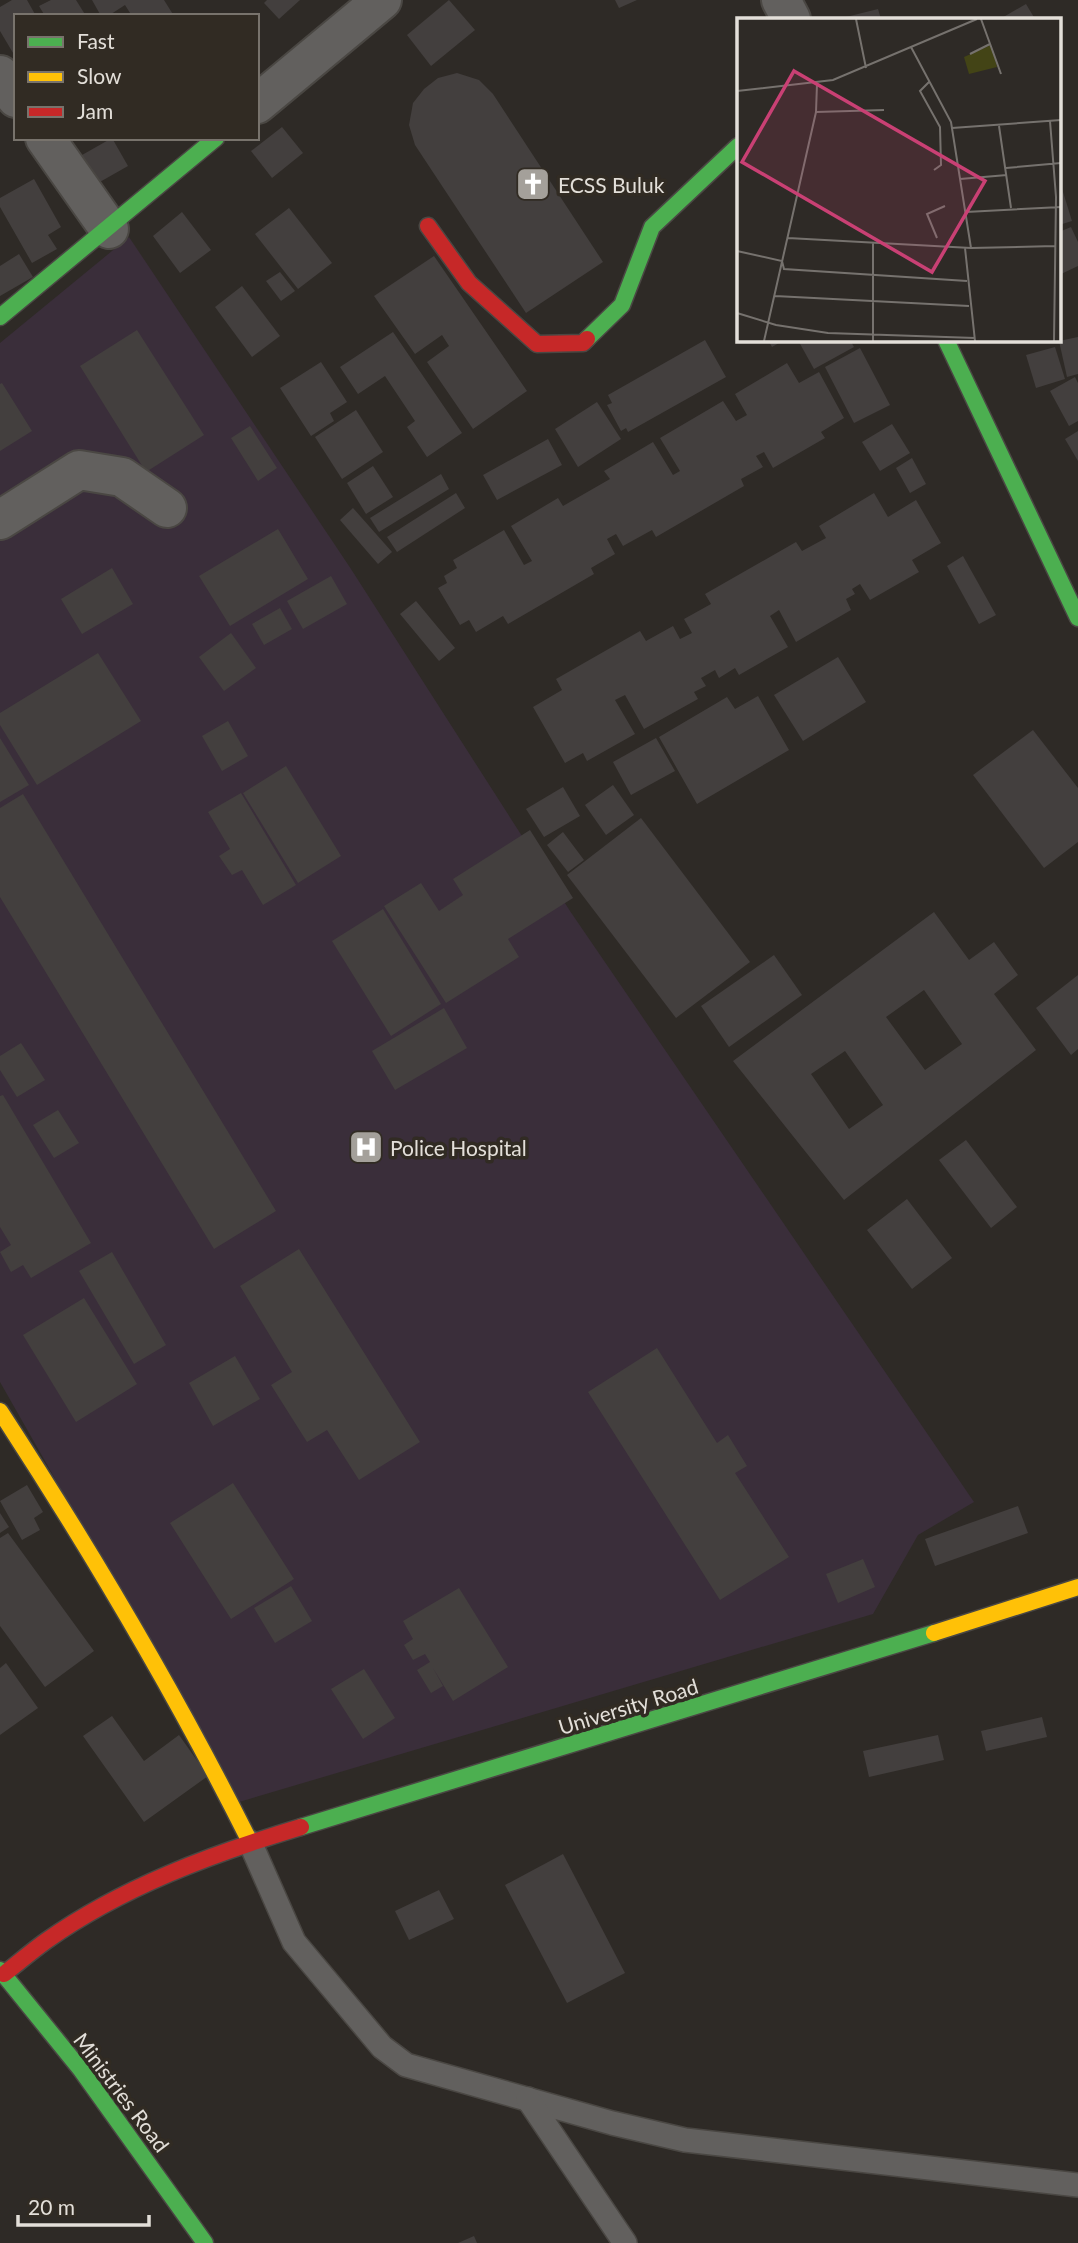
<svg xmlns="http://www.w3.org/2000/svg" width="1078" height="2243" viewBox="0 0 1078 2243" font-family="Lato,sans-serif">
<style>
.medical{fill:#3a2e3a}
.building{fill:#433f3e;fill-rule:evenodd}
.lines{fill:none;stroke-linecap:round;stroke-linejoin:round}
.lane-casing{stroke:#4a4743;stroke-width:26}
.street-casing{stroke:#4a4743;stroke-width:42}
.fast-casing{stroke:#4a4743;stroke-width:19}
.slow-casing{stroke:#4a4743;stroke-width:19}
.jam-casing{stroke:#4a4743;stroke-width:19}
.lane{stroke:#62605e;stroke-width:23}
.street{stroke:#62605e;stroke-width:38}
.fast{stroke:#4caf50;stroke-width:16}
.slow{stroke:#ffc107;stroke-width:16}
.jam{stroke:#c62828;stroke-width:16}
.labels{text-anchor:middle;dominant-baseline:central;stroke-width:7;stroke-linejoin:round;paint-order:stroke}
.poi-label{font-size:21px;fill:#e3dfd9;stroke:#312b23;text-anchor:start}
.street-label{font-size:21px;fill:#e3dfd9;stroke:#312b23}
.inset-road{fill:none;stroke:#76726e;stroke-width:2}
.view{fill:#c94074;fill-opacity:0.15;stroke:#c94074;stroke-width:3.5}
.inset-edge{fill:none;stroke:#e3dfd9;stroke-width:3.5}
</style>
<rect width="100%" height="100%" fill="#2e2a26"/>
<!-- medical -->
<path class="medical" d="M129,237l222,332 219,342 404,591 -56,33 -45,79 -634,188 -239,-420v-1039z"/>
<!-- building -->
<g class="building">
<path d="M12,0h15l9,16h-20v42l-16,-27v-24z"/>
<path d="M51,0h25l10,16h-41l-6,-10z"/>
<path d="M92,0h72l10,16h-42l-7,-11 -17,11h-7z"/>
<path d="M267,0h33l-21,19 -15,-16z"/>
<path d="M449,0l26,30 -44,36 -24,-31z"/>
<path d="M615,0h22l-18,8z"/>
<path d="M1026,4l9,15h-35z"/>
<path d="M878,9l3,10h-34l-1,-2z"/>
<path d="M457,73l22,7 14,14 110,168 -77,51 -111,-168 -6,-20 4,-22 11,-14 14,-11z"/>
<path d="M282,127l21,26 -31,25 -21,-27z"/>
<path d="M112,138l16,28 -37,21 -16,-28z"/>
<path d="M34,179l27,48 -13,8 9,14 -25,14 -32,-56v-9z"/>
<path d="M1059,179l13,42 -13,4z"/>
<path d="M289,208l43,55 -34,26 -43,-55z"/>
<path d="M182,212l29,38 -31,23 -27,-37z"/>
<path d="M1071,227l7,15v24l-19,9v-43z"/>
<path d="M19,254l14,23 -33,19v-30z"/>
<path d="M434,256l93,135 -54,38 -46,-67 22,-16 -7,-11 -27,19 -41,-58z"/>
<path d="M280,272l15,19 -14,10 -15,-20z"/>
<path d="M242,286l38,50 -28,21 -37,-50z"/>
<path d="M137,330l67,105 -58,37 -66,-106z"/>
<path d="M393,332l69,101 -35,24 -20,-30 8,-6 -30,-45 -27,18 -18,-27z"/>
<path d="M1078,337v37l-11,3 -8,-36z"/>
<path d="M705,340l21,37 -98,55 -2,-4 -5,3 -14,-26 5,-2 -4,-8z"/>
<path d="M768,340h16l-12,7z"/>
<path d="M803,340h47l4,7 -40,22 -15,-27z"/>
<path d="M1055,347l10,32 -29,9 -10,-33z"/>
<path d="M860,348l30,57 -36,18 -29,-56z"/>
<path d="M321,362l26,40 -17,11 4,8 -23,15 -31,-48z"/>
<path d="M787,363l12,20 20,-11 25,46 -23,14 4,6 -52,30 -9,-16 -8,4 7,11 -22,12 3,7 -88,51 -4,-7 -29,16 -7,-12 -9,5 8,15 -24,14 3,6 -86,50 -5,-8 -27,16 -7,-12 -9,5 -22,-37 9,-5 -3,-7 13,-8 -4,-8 51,-30 20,35 8,-4 -21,-35 47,-28 5,8 47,-27 -6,-8 49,-29 20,33 7,-4 -20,-33 63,-37 13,20 11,-6 -12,-21z"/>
<path d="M1075,377l3,6v38l-9,5 -19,-35z"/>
<path d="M2,383l30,48 -32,20v-67z"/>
<path d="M597,402l24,37 -43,28 -23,-38z"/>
<path d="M356,410l27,42 -41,27 -27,-42z"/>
<path d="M892,424l18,29 -30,18 -18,-29z"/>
<path d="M250,426l27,42 -19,13 -27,-43z"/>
<path d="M1078,431v30l-13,-22z"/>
<path d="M548,439l14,26 -65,35 -14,-25z"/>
<path d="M912,458l14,26 -16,9 -14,-25z"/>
<path d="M373,466l20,31 -27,17 -19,-31z"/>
<path d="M441,474l8,15 -70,43 -9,-14z"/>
<path d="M456,493l9,15 -68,44 -10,-15z"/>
<path d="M874,493l14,24 28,-17 25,43 -29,17 7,12 -49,28 -10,-16 -8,5 3,5 -9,5 5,11 -55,32 -17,-32 -9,6 18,31 -49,28 -4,-7 -16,10 -4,-8 -14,8 5,8 -12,6 4,7 -54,30 -19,-34 -10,5 20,34 -48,27 -4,-8 -18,10 -32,-56 29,-17 -6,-11 84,-48 6,10 27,-15 7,13 12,-6 -8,-14 27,-15 -6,-10 91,-52 6,9 24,-13 -7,-12z"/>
<path d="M353,508l39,44 -14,12 -38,-44z"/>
<path d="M278,529l30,50 -78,47 -31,-50z"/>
<path d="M963,556l33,59 -17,9 -32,-58z"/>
<path d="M112,568l21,36 -51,30 -21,-35z"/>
<path d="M331,576l16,28 -44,25 -16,-28z"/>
<path d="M416,601l39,47 -16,13 -39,-47z"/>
<path d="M280,608l12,21 -28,16 -12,-21z"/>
<path d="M231,633l25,35 -32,23 -25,-34z"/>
<path d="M98,653l43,68 -104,64 -37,-60v-12z"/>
<path d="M838,657l28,45 -63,39 -29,-46z"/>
<path d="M758,696l31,54 -92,54 -38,-67 68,-40 8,12z"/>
<path d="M228,721l20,35 -26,15 -20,-35z"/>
<path d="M1033,730l45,58v54l-34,26 -71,-93z"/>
<path d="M0,738l29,47 -29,17z"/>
<path d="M656,738l19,33 -44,24 -18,-33z"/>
<path d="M286,766l55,90 -43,27 -55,-90z"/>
<path d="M613,785l21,30 -28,20 -21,-30z"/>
<path d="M563,787l17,29 -36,21 -18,-28z"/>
<path d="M241,793l55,92 -33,20 -21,-35 -10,5 -13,-19 11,-7 -22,-37z"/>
<path d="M23,794l253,417 -62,38 -214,-352v-89z"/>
<path d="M641,818l109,144 -74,56 -109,-143z"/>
<path d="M530,830l43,68 -65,41 11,18 -73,46 -62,-97 37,-23 18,28 24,-16 -10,-16z"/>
<path d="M563,832l21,28 -16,12 -21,-27z"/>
<path d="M383,909l58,95 -50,32 -59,-95z"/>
<path d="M934,912l35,48 25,-18 24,33 -24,19 42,56 -192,150 -111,-139zM924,990l38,54 -37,26 -39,-53zM845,1051l38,54 -34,24 -38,-55z"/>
<path d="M774,955l28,40 -73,52 -28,-41z"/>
<path d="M1078,975v74l-7,6 -35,-47z"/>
<path d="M444,1008l23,40 -72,42 -23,-39z"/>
<path d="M21,1043l24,37 -28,17 -17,-27v-14z"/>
<path d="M3,1095l88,148 -60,35 -8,-13 -12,7 -11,-20 11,-7 -11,-18v-131z"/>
<path d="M58,1110l21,33 -25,15 -21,-33z"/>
<path d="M966,1140l51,67 -26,21 -52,-68z"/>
<path d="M907,1199l45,59 -40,31 -45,-59z"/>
<path d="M299,1249l121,193 -61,38 -32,-50 -20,12 -36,-57 21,-13 -52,-86z"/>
<path d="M112,1252l54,93 -32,19 -55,-93z"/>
<path d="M84,1298l53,86 -61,38 -53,-87z"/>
<path d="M657,1348l60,95 11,-8 19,31 -12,7 54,84 -69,43 -132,-208z"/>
<path d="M235,1356l25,43 -47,27 -24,-43z"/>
<path d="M233,1483l61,96 -63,40 -61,-96z"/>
<path d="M27,1485l16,27 -9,6 6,12 -18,10 -22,-39z"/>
<path d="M1018,1506l10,27 -93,33 -10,-27z"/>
<path d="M0,1513l9,14 -9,6z"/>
<path d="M8,1533l86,118 -49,36 -45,-61v-88z"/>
<path d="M863,1559l12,28 -37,16 -12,-29z"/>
<path d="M291,1586l21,35 -37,22 -21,-35z"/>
<path d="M459,1588l49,79 -55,34 -20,-33 10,18 -12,7 -14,-23 13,-8 -5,-8 -12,6 -9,-15 9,-6 -10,-18z"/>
<path d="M6,1663l32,45 -38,27v-67z"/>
<path d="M364,1669l31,49 -32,21 -32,-50z"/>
<path d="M112,1716l32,45 35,-26 29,41 -64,46 -61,-86z"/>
<path d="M1042,1717l5,20 -61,14 -5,-20z"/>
<path d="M938,1735l6,25 -75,17 -6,-26z"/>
<path d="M563,1854l62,119 -58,30 -62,-118z"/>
<path d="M439,1890l15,29 -45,21 -14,-29z"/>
<path d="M474,2236l3,7h-19z"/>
</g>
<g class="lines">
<!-- lane casing -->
<g class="lane-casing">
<g id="lane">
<path d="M250,1842l44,100 88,105 24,18 206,58 73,17 393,45"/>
<path d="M528,2099l97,144"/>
</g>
</g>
<!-- street casing -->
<g class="street-casing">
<g id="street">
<path d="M781,0l10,19"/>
<path d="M0,75l16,23"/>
<path d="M257,104l125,-104"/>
<path d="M45,138l64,91"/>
<path d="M0,520l79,-50 43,7 45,31"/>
</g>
</g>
<!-- fast casing -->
<g class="fast-casing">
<g id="fast">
<path d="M0,317l216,-179"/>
<path d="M587,339l35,-34 30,-78 86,-81"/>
<path d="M946,340l132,278"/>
<path d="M301,1827l633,-194"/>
<path d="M0,1970l81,100 124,173"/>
</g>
</g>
<!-- slow casing -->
<g class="slow-casing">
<g id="slow">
<path d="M0,1411c92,141 175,281 250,431"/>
<path d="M934,1633l144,-46"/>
</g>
</g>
<!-- jam casing -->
<g class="jam-casing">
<g id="jam">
<path d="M428,226l41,57 68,61 46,-1 4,-4"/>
<path d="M4,1974c14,-11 28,-23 42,-33 76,-54 166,-87 255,-114"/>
</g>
</g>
<!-- lane -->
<use href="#lane" class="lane"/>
<!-- street -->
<use href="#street" class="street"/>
<!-- fast -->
<use href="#fast" class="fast"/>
<!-- slow -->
<use href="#slow" class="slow"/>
<!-- jam -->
<use href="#jam" class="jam"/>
</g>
<!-- icons -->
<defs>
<g id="church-square" transform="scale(1.75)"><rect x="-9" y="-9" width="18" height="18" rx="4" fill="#a4a09a" stroke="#312b23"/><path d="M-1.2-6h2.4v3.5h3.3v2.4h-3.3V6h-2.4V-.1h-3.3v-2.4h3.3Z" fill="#fff"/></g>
<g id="hospital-square" transform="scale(1.75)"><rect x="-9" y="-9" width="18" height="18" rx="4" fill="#a4a09a" stroke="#312b23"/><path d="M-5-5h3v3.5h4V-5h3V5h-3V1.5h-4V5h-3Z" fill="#fff"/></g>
</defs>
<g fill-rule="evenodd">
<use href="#church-square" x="533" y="184"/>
<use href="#hospital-square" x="366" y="1147"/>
</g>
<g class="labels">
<!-- poi labels -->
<g class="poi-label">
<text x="558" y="184">ECSS Buluk</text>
<text x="390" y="1147">Police Hospital</text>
</g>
<!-- street labels -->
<g class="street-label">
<text transform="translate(628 1706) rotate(-17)">University Road</text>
<text transform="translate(122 2092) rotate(53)">Ministries Road</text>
</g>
</g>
<!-- overview -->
<g transform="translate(737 18)">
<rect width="324" height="324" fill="#2e2a26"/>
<path d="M254,27l6,22 -28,7 -5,-17z" fill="#434416"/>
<path class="inset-road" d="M119,1l10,49M244,1l20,55M174,29l40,75 20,126M233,36l20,-10M193,63l-10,10 20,36 1,38 -7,5M0,73l96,-11 144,-61M79,94l68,-2M313,103l6,76 -2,144M262,108l12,82M215,110l109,-8M269,150l55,-5M223,161l47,-4M229,194l95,-5M51,220l183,10 84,-2M200,220l-10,-24 18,-8M228,230l10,93M0,233l45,10 2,8 183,12M38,278l194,10M0,295l39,12 52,8 147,5M27,323l52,-229 1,-28M136,323v-99"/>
<path class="view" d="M57,53l191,110 -53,91 -190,-110z"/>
<rect width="324" height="324" class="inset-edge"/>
</g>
<!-- legend -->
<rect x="14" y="14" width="245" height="126" fill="#312b23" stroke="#78736c" stroke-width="2"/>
<rect x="28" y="37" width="35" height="10" fill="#4caf50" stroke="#78736c" stroke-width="2"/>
<text x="77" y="49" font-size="21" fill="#e3dfd9">Fast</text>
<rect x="28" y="72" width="35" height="10" fill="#ffc107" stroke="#78736c" stroke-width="2"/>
<text x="77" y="84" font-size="21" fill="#e3dfd9">Slow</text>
<rect x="28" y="107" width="35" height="10" fill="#c62828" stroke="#78736c" stroke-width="2"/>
<text x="77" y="119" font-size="21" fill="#e3dfd9">Jam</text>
<!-- scale -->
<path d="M18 2215v10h131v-10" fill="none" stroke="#e3dfd9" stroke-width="3.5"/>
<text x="28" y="2215" font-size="21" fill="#e3dfd9" stroke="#312b23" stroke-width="5" paint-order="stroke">20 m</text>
</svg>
